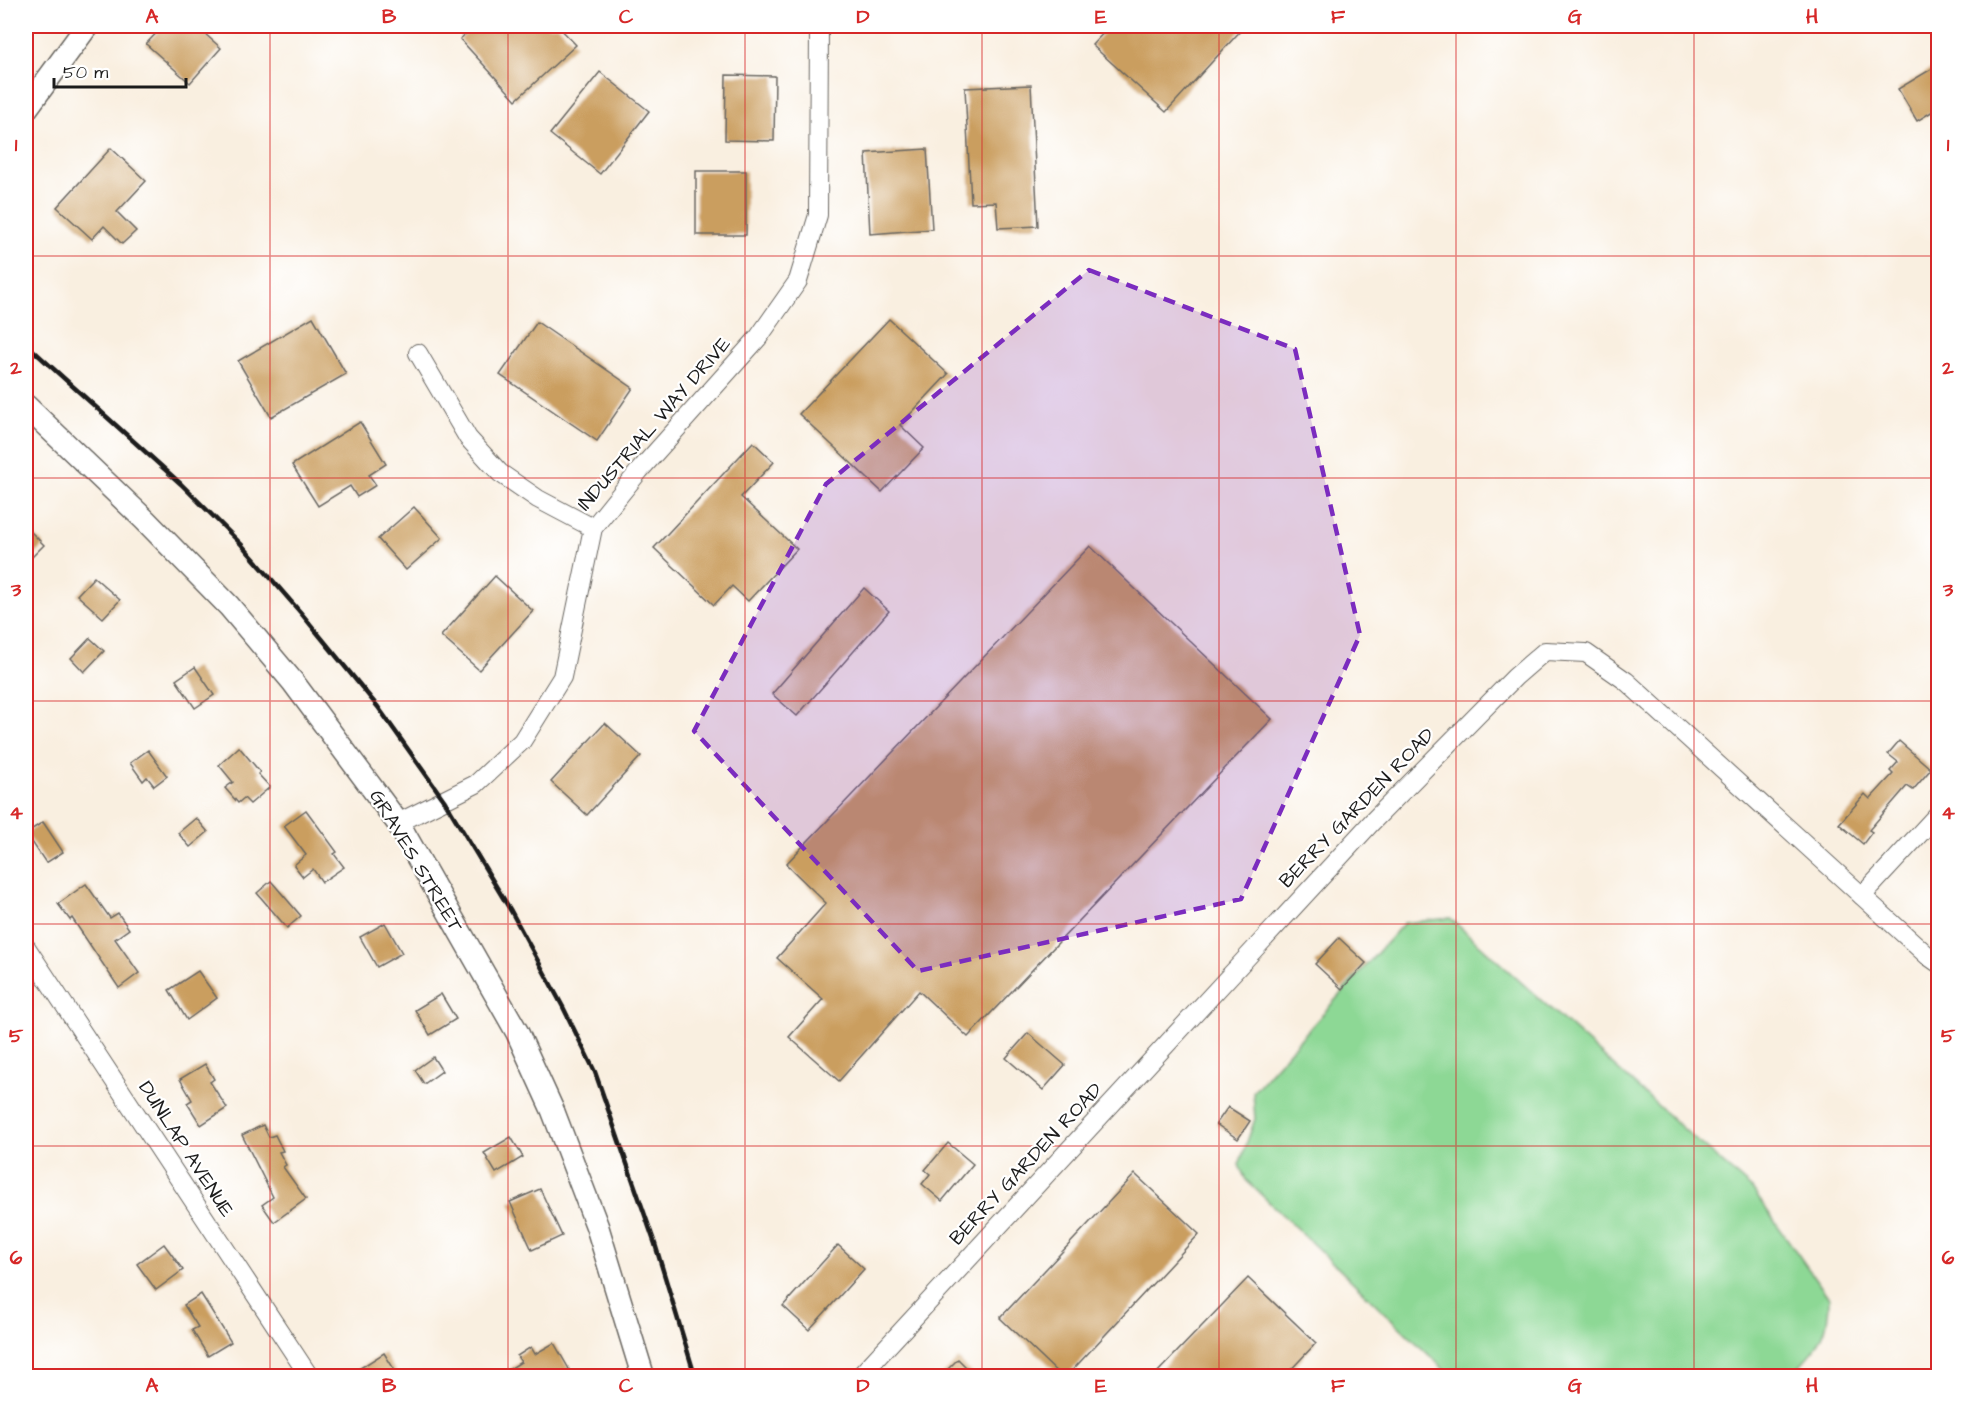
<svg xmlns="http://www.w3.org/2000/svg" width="1964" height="1402" viewBox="0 0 1964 1402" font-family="'Architects Daughter',sans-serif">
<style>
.green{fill:#8dd895;stroke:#547a58;stroke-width:1.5}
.building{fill:#ca9e5f}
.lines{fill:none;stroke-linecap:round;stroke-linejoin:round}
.minor-casing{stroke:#696661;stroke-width:20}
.tertiary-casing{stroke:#696661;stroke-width:25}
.minor{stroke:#fff;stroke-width:18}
.tertiary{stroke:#fff;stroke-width:22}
.rail{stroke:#1c1c1c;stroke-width:4.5}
.marked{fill:#7b2cbf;fill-opacity:0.2;stroke:#7b2cbf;stroke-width:4.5;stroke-dasharray:12 8;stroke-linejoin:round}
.grid{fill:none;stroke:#d62828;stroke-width:1.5;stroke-opacity:0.55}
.labels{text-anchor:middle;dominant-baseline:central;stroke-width:4.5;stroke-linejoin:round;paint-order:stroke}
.street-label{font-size:20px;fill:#1c1c1c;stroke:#fff}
.neatline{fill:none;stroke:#d62828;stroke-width:2}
.grid-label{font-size:20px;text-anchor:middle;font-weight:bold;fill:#d62828}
</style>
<rect width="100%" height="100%" fill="#fff"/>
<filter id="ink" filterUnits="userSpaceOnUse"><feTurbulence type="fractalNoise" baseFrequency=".0167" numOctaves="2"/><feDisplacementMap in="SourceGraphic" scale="12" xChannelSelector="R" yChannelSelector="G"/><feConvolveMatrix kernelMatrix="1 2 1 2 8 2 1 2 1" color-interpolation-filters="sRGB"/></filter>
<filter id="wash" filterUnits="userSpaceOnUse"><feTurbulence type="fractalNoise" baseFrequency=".008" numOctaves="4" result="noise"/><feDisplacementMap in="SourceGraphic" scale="24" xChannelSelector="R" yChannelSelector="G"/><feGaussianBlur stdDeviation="1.35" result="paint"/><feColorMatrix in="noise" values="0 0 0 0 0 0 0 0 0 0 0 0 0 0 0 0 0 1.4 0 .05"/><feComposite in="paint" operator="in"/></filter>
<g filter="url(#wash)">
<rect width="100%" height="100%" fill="#f9efe0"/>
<!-- green -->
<path class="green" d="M1450,918l247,223 55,48 77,109c0,42 -13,49 -39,78h-339l-205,-196 -7,-15 16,-46 -2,-27 151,-169z"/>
<g id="blocks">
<!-- building -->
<g class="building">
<path d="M163,26h33l25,22 -31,35 -44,-39z"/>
<path d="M475,26h83l18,19 -60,55 -56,-61z"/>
<path d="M1110,26h135l-79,86 -74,-67z"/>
<path d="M1938,65v43l-21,13 -19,-32z"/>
<path d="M600,72l49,39 -49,63 -50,-40z"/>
<path d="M726,75l49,1 -1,65 -49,-1z"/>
<path d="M1031,85l7,141 -40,2 -2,-26 -25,1 -6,-115z"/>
<path d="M111,148l35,33 -29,31 19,19 -14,13 -18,-18 -12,13 -35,-32z"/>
<path d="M927,149l5,80 -62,5 -4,-81z"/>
<rect x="696" y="171" width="50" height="64"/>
<path d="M313,317l33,57 -75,43 -33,-56z"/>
<path d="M889,319l59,55 -48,51 24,23 -42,44 -83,-78z"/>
<path d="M537,322l96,66 -36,53 -97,-66z"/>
<path d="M360,422l26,42 -17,11 7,10 -19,12 -7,-11 -32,20 -26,-41z"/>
<path d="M753,442l21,20 -33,35 56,52 -49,52 -16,-15 -18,19 -60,-57z"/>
<path d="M414,507l28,31 -36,32 -28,-31z"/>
<path d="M26,527l18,18 -18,18z"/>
<path d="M1090,546l182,173 -304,318 -49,-46 -80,90 -50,-44 34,-38 -46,-41 49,-55 -40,-39z"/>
<path d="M495,576l38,35 -54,59 -38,-34z"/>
<path d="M94,577l26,23 -17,18 -26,-23z"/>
<path d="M864,588l25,23 -92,105 -25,-22z"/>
<path d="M90,638l14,13 -20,21 -13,-14z"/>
<path d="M195,667l19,28 -19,13 -19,-28z"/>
<path d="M605,723l36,33 -54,59 -36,-33z"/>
<path d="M1899,741l32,28 -18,21 -6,-4 -38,44 3,2 -9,12 -24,-20 26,-30 5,5 23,-25 -3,-3 8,-9 -10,-8z"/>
<path d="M239,747l21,25 -2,2 12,13 -20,17 -6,-6 -6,5 -13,-15 8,-6 -14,-17z"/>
<path d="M148,750l19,26 -13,10 -7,-9 -4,4 -13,-18z"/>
<path d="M306,810l31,42 -3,2 10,13 -22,15 -9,-13 -10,8 -9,-12 12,-10 -22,-29z"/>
<path d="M196,818l12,14 -18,15 -12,-14z"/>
<path d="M43,822l20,30 -17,11 -20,-30z"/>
<path d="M271,881l30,35 -14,12 -30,-35z"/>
<path d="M86,884l24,34 8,-5 11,16 -14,10 24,34 -20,15 -47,-70 -2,2 -12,-16z"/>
<path d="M385,923l17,30 -25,14 -17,-30z"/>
<path d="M1339,938l27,25 -24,26 -27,-25z"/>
<path d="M198,971l19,27 -30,22 -18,-30z"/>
<path d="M441,994l15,25 -26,16 -15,-25z"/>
<path d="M1028,1033l37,32 -22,25 -37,-32z"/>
<path d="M433,1057l9,14 -18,13 -9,-14z"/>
<path d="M205,1064l9,15 -4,3 17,26 -26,17 -14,-22 5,-3 -12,-21z"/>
<path d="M1228,1107l22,14 -12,18 -22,-15z"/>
<path d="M263,1125l6,12 6,-2 8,16 -4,1 7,13 -3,2 23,32 -32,23 -12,-17 11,-8 -31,-62z"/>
<path d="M511,1137l12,20 -27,16 -12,-20z"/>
<path d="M948,1143l25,21 -31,37 -20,-17 8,-10 -5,-4z"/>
<path d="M1135,1174l64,60 -133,143h-4l-62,-59z"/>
<path d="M540,1189l22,47 -30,14 -22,-48z"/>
<path d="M164,1244l19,26 -27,20 -19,-26z"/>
<path d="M838,1245l26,24 -55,61 -26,-24z"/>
<path d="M1248,1278l68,65 -32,34h-131z"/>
<path d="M201,1294l30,48 -23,14 -16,-26 6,-3 -14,-22z"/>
<path d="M554,1343l15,26 -12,8h-60l24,-15 -4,-6 14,-9 4,7z"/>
<path d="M384,1353l15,24h-53z"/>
<path d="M958,1359l18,18h-36z"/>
</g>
</g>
</g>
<g filter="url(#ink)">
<use href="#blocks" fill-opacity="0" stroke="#696661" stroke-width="1.5"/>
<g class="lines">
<!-- minor casing -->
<g class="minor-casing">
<g id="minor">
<path d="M418,353l50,85 32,35 38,26 55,29"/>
<path d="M398,823l78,-39 46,-43 40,-64 31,-149 46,-57 119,-133 40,-57 20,-66 1,-189"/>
<path d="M1862,896l76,-82"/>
<path d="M26,947l283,429"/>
<path d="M860,1376l512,-554 143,-145 30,-26 41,2 40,28 302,275 10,7"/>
</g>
</g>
<!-- tertiary casing -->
<g class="tertiary-casing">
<g id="tertiary">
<path d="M26,109l61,-83"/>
<path d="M26,406l119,114 84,86 64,76 105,141 119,209 36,79 44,115 46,150"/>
</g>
</g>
<!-- minor -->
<use href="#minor" class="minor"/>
<!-- tertiary -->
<use href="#tertiary" class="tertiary"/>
<!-- rail -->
<path class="rail" d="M26,344l155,140 60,60 60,69 77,94 66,93 67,111 52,96 32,65 60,172 40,132"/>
</g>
</g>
<!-- marked area -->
<path class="marked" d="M1089,270l206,79 65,286 -119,264 -323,72 -224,-240 132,-247z"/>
<!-- grid -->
<path class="grid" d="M270,26v1350M508,26v1350M745,26v1350M982,26v1350M1219,26v1350M1456,26v1350M1694,26v1350M26,256h1912M26,478h1912M26,701h1912M26,924h1912M26,1146h1912"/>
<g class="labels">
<!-- street labels -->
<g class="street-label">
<text transform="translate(654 424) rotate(-49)">INDUSTRIAL WAY DRIVE</text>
<text transform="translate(1357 808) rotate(-46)">BERRY GARDEN ROAD</text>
<text transform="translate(416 861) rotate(59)">GRAVES STREET</text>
<text transform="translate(186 1149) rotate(57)">DUNLAP AVENUE</text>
<text transform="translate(1026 1164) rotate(-47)">BERRY GARDEN ROAD</text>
</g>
</g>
<!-- margin -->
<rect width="1964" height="1402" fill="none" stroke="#fff" stroke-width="66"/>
<!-- scale -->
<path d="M54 78v9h132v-9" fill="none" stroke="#1c1c1c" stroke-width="3"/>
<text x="63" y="78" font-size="18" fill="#1c1c1c" stroke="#ffffff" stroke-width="4.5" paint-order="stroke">50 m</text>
<rect x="33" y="33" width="1898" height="1336" class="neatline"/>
<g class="grid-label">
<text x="152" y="23">A</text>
<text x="389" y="23">B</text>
<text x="626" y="23">C</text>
<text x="863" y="23">D</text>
<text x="1101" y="23">E</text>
<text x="1338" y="23">F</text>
<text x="1575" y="23">G</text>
<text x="1812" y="23">H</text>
<text x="16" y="151">1</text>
<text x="1948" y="151">1</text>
<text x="16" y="374">2</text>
<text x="1948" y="374">2</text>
<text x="16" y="596">3</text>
<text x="1948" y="596">3</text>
<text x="16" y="819">4</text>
<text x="1948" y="819">4</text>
<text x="16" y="1042">5</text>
<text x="1948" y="1042">5</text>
<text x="16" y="1264">6</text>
<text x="1948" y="1264">6</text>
<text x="152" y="1392">A</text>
<text x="389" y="1392">B</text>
<text x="626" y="1392">C</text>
<text x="863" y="1392">D</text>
<text x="1101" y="1392">E</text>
<text x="1338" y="1392">F</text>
<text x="1575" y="1392">G</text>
<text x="1812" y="1392">H</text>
</g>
</svg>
